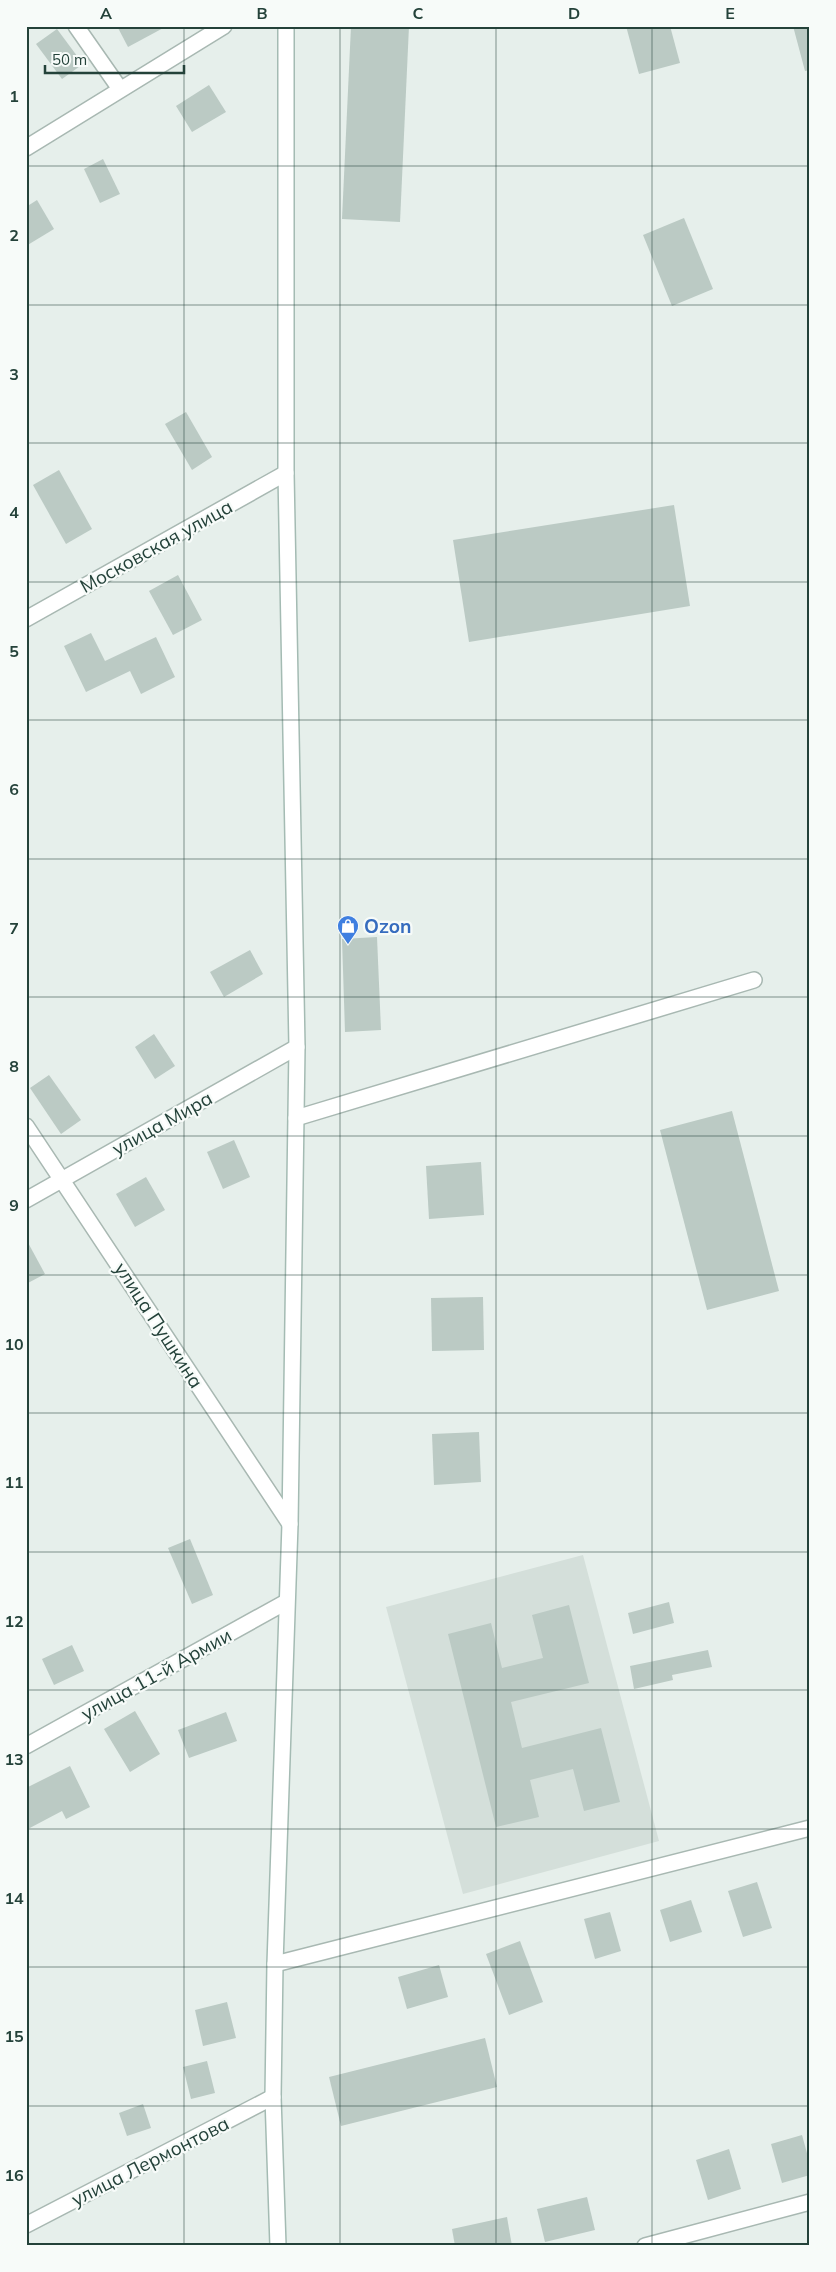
<svg xmlns="http://www.w3.org/2000/svg" width="836" height="2272" viewBox="0 0 836 2272" font-family="Mulish,sans-serif">
<style>
.built{fill:#d4dfda}
.building{fill:#bbcac4}
.lines{fill:none;stroke-linecap:round;stroke-linejoin:round}
.minor-casing{stroke:#a8b8b2;stroke-width:18}
.tertiary-casing{stroke:#a8b8b2;stroke-width:18}
.secondary-casing{stroke:#a4bbb3;stroke-width:18}
.minor{stroke:#fff;stroke-width:15}
.tertiary{stroke:#fff;stroke-width:15}
.secondary{stroke:#fff;stroke-width:15}
.grid{fill:none;stroke:#24423a;stroke-width:1;stroke-opacity:0.55}
.labels{text-anchor:middle;dominant-baseline:central;stroke-width:4.5;stroke-linejoin:round;paint-order:stroke}
.street-label{font-size:19px;fill:#24423a;stroke:#f7fbf9}
.shop-label{font-size:19px;font-weight:bold;fill:#366cbe;stroke:#f7fbf9;text-anchor:start}
.neatline{fill:none;stroke:#24423a;stroke-width:2}
.grid-label{font-size:16px;text-anchor:middle;font-weight:bold;fill:#24423a}
</style>
<rect width="100%" height="100%" fill="#e6efeb"/>
<!-- built -->
<path class="built" d="M583,1555l76,286 -196,53 -77,-287z"/>
<!-- building -->
<g class="building">
<path d="M117,26h50l-39,21z"/>
<path d="M351,26h58l-9,196 -58,-3z"/>
<path d="M626,26h44l10,37 -41,11z"/>
<path d="M793,26h17v44l-5,1z"/>
<path d="M57,29l26,35 -21,15 -26,-35z"/>
<path d="M209,85l17,27 -34,20 -16,-26z"/>
<path d="M103,159l17,35 -20,9 -16,-34z"/>
<path d="M37,200l17,29 -28,17v-39z"/>
<path d="M684,218l29,71 -41,17 -29,-71z"/>
<path d="M186,412l26,45 -20,13 -27,-46z"/>
<path d="M59,470l33,59 -26,15 -33,-59z"/>
<path d="M674,505l16,101 -221,36 -16,-102z"/>
<path d="M178,575l24,45 -29,15 -24,-44z"/>
<path d="M91,633l14,28 51,-24 19,40 -34,17 -11,-23 -44,21 -22,-46z"/>
<path d="M377,937l4,93 -36,2 -3,-93z"/>
<path d="M250,950l13,24 -39,23 -14,-25z"/>
<path d="M154,1034l21,32 -20,13 -20,-32z"/>
<path d="M49,1075l32,45 -20,14 -31,-46z"/>
<path d="M732,1111l47,180 -72,19 -47,-180z"/>
<path d="M234,1140l16,37 -27,12 -16,-37z"/>
<path d="M481,1162l3,53 -55,4 -3,-53z"/>
<path d="M146,1177l19,33 -30,17 -19,-33z"/>
<path d="M26,1239l19,35 -19,10z"/>
<path d="M483,1297l1,53 -52,1 -1,-53z"/>
<path d="M479,1432l2,50 -47,3 -2,-51z"/>
<path d="M190,1539l23,56 -21,9 -24,-56z"/>
<path d="M669,1602l5,21 -41,11 -5,-21z"/>
<path d="M569,1605l20,78 -78,19 11,46 79,-20 19,74 -36,9 -11,-42 -43,11 9,37 -43,10 -48,-193 43,-11 11,45 41,-10 -11,-43z"/>
<path d="M72,1645l12,26 -30,14 -12,-26z"/>
<path d="M708,1650l4,17 -40,8 1,5 -39,9 -4,-23z"/>
<path d="M135,1711l25,43 -30,18 -26,-43z"/>
<path d="M226,1712l11,29 -48,17 -11,-28z"/>
<path d="M70,1766l20,41 -24,12 -4,-8 -36,19v-42z"/>
<path d="M757,1882l15,46 -29,9 -15,-46z"/>
<path d="M691,1900l11,32 -32,10 -10,-32z"/>
<path d="M610,1912l11,39 -26,8 -11,-40z"/>
<path d="M520,1941l23,61 -34,13 -23,-61z"/>
<path d="M439,1965l9,32 -41,12 -9,-32z"/>
<path d="M227,2002l9,36 -33,8 -8,-36z"/>
<path d="M485,2038l12,49 -156,39 -12,-49z"/>
<path d="M207,2061l8,32 -24,6 -8,-32z"/>
<path d="M143,2104l8,24 -24,8 -8,-23z"/>
<path d="M802,2135l8,29v11l-28,8 -11,-39z"/>
<path d="M729,2149l12,40 -33,11 -12,-40z"/>
<path d="M587,2197l8,33 -50,12 -8,-33z"/>
<path d="M507,2217l5,29h-57l-3,-17z"/>
</g>
<g class="lines">
<!-- minor casing -->
<g class="minor-casing">
<g id="minor">
<path d="M76,26l44,63"/>
<path d="M26,148l198,-122"/>
<path d="M26,619l260,-146"/>
<path d="M296,1118l458,-138"/>
<path d="M26,1126l264,398"/>
<path d="M26,1746l260,-144"/>
<path d="M275,1964l535,-136"/>
<path d="M26,2225l247,-128"/>
<path d="M645,2246l165,-44"/>
</g>
</g>
<!-- tertiary casing -->
<g class="tertiary-casing">
<path id="tertiary" d="M26,1200l271,-153"/>
</g>
<!-- secondary casing -->
<g class="secondary-casing">
<path id="secondary" d="M278,2246l-5,-149 2,-133 15,-440 7,-477 -11,-574v-447"/>
</g>
<!-- minor -->
<use href="#minor" class="minor"/>
<!-- tertiary -->
<use href="#tertiary" class="tertiary"/>
<!-- secondary -->
<use href="#secondary" class="secondary"/>
</g>
<!-- grid -->
<path class="grid" d="M184,26v2220M340,26v2220M496,26v2220M652,26v2220M26,166h784M26,305h784M26,443h784M26,582h784M26,720h784M26,859h784M26,997h784M26,1136h784M26,1275h784M26,1413h784M26,1552h784M26,1690h784M26,1829h784M26,1967h784M26,2106h784"/>
<!-- icons -->
<defs>
<g id="shop-pin" transform="scale(1.125)"><path d="M0 17L-7.5 6A9.5 9.5 0 1 1 7.5 6Z" fill="#3f7fe0" stroke="#f7fbf9"/><path d="M-5-2.5h2.3a2.7 3.5 0 0 1 5.4 0H5L5.5 6h-11ZM-1.5-2.5h3a1.5 2.3 0 0 0-3 0Z" fill="#fff"/></g>
</defs>
<g fill-rule="evenodd">
<use href="#shop-pin" x="348" y="926"/>
</g>
<g class="labels">
<!-- street labels -->
<g class="street-label">
<text transform="translate(156 546) rotate(-29)">Московская улица</text>
<text transform="translate(162 1123) rotate(-29)">улица Мира</text>
<text transform="translate(159 1325) rotate(57)">улица Пушкина</text>
<text transform="translate(156 1674) rotate(-29)">улица 11-й Армии</text>
<text transform="translate(150 2161) rotate(-27)">улица Лермонтова</text>
</g>
<!-- shop labels -->
<g class="shop-label">
<text x="364" y="926">Ozon</text>
</g>
</g>
<!-- border -->
<rect width="836" height="2272" fill="none" stroke="#f7fbf9" stroke-width="55"/>
<!-- scale -->
<path d="M45 65v8h139v-8" fill="none" stroke="#24423a" stroke-width="2.5"/>
<text x="52" y="65" font-size="15" fill="#24423a" stroke="#f7fbf9" stroke-width="4" paint-order="stroke">50 m</text>
<rect x="28" y="28" width="780" height="2216" class="neatline"/>
<g class="grid-label">
<text x="106" y="19">A</text>
<text x="262" y="19">B</text>
<text x="418" y="19">C</text>
<text x="574" y="19">D</text>
<text x="730" y="19">E</text>
<text x="14" y="102">1</text>
<text x="14" y="241">2</text>
<text x="14" y="380">3</text>
<text x="14" y="518">4</text>
<text x="14" y="657">5</text>
<text x="14" y="795">6</text>
<text x="14" y="934">7</text>
<text x="14" y="1072">8</text>
<text x="14" y="1211">9</text>
<text x="14" y="1350">10</text>
<text x="14" y="1488">11</text>
<text x="14" y="1627">12</text>
<text x="14" y="1765">13</text>
<text x="14" y="1904">14</text>
<text x="14" y="2042">15</text>
<text x="14" y="2181">16</text>
</g>
</svg>
